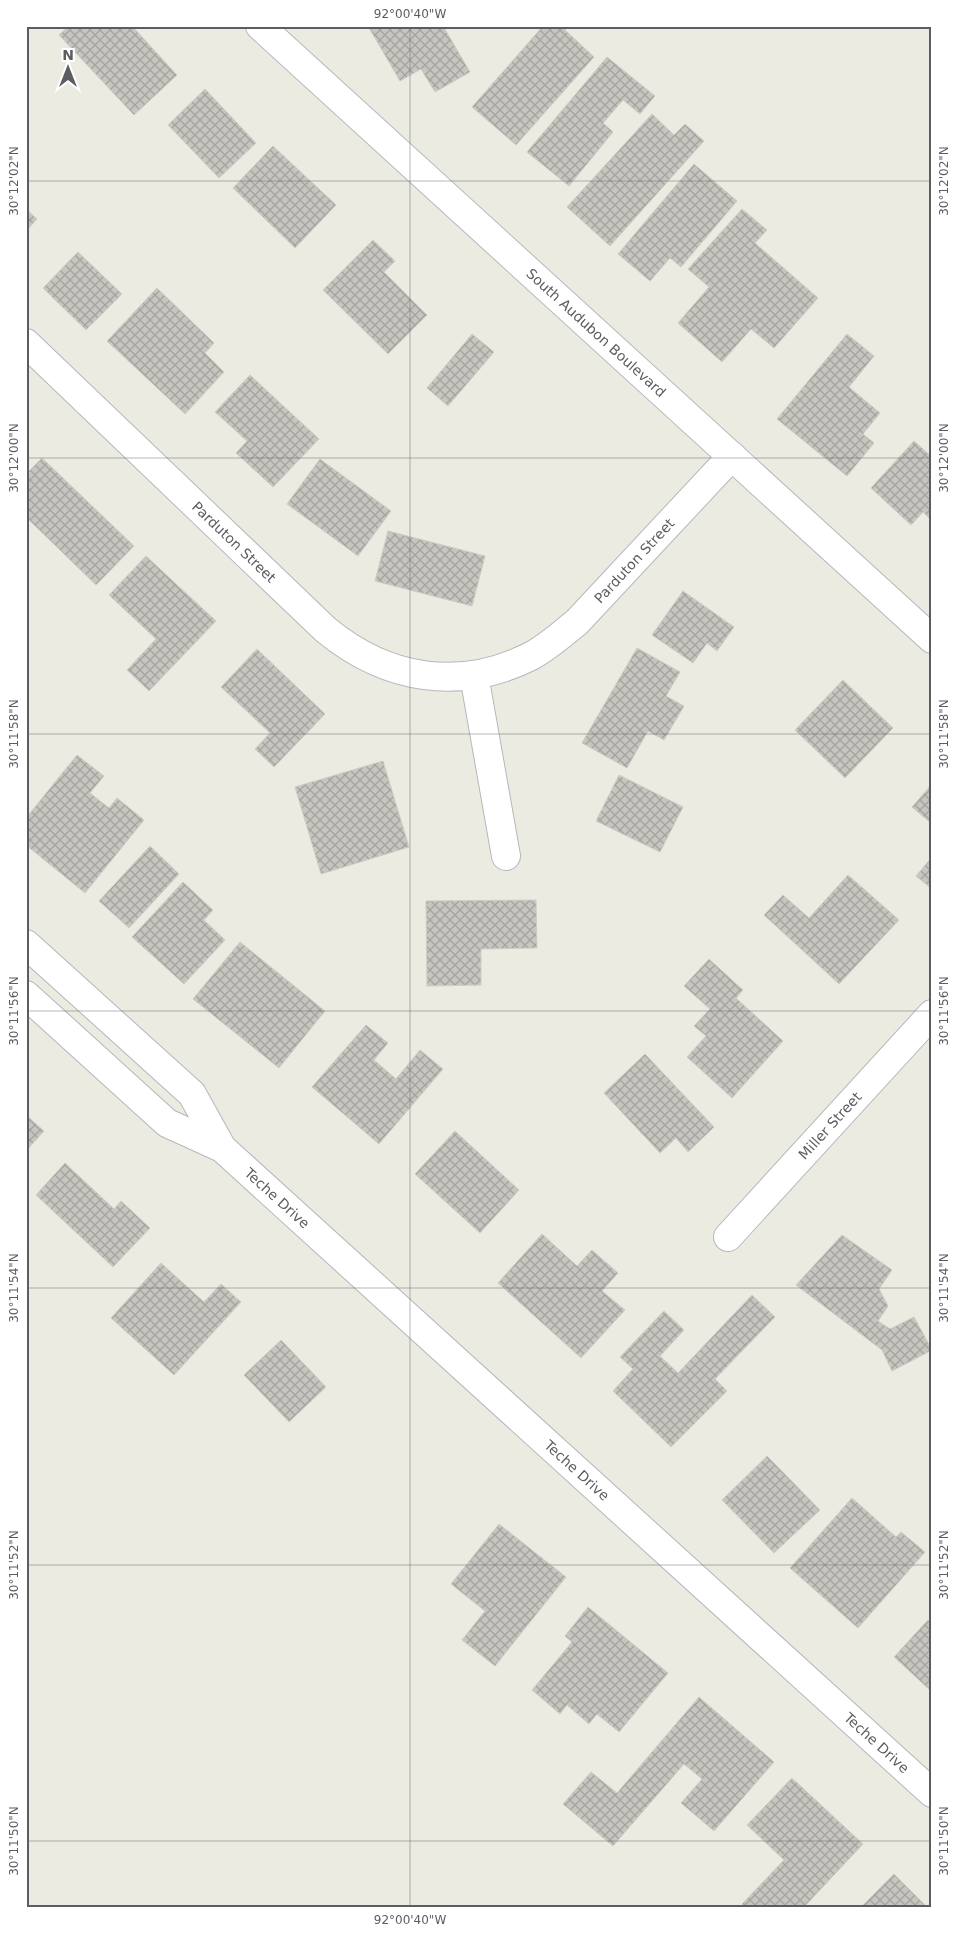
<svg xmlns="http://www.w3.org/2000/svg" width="958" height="1933" viewBox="0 0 958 1933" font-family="'DejaVu Sans',sans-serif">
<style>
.building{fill:url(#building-cross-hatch);stroke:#cfcdc2}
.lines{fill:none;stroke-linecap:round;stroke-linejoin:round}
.street-casing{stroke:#b5b7bb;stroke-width:30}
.street{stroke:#fff;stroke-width:28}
.ticks{fill:none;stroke:#5b5d61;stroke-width:1;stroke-opacity:0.45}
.labels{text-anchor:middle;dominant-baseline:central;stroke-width:5;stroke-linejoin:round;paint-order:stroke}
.street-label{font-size:14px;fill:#5b5d61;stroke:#fff}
.neatline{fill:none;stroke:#5b5d61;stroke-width:2}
.ticks-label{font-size:12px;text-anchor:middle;fill:#5b5d61}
</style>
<defs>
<pattern id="building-cross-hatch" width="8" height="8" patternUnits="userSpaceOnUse" patternTransform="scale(1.25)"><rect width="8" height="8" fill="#c7c5bf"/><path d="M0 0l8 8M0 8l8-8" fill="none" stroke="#a5a39f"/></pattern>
</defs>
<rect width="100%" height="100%" fill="#ebebe2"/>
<!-- building -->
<g class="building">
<path d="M69,26h63l45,49 -43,40 -75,-80z"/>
<path d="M368,26h75l27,46 -35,20 -14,-23 -21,12z"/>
<path d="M543,26h25l-3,4 29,27 -78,88 -44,-38z"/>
<path d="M607,57l48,39 -15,18 -17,-14 -20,23 10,9 -44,54 -42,-34z"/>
<path d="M205,89l51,54 -37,35 -51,-53z"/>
<path d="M652,114l22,21 11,-11 19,17 -94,105 -43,-39z"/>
<path d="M273,146l63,59 -41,43 -62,-60z"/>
<path d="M694,164l43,37 -56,66 -11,-9 -20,23 -32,-27z"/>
<path d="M26,209l11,10 -11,12z"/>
<path d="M742,209l25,21 -12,13 63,55 -44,50 -23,-19 -29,33 -44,-39 31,-36 -21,-18z"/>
<path d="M373,240l22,21 -11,11 43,43 -39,39 -65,-64z"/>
<path d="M78,252l44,42 -36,36 -43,-42z"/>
<path d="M157,288l57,55 -9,10 19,19 -39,42 -78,-73z"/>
<path d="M472,334l22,18 -46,54 -21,-18z"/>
<path d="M847,334l27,22 -25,31 31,26 -17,21 11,9 -27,33 -70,-57z"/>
<path d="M250,375l69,64 -46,48 -37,-34 11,-12 -32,-29z"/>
<path d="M914,441l18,16v64l-9,-9 -12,13 -40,-37z"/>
<path d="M42,458l92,88 -38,39 -70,-68v-43z"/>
<path d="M320,459l71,52 -33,45 -71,-52z"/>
<path d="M388,531l97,25 -13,50 -97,-25z"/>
<path d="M146,556l70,65 -67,70 -22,-21 29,-31 -47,-44z"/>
<path d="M683,591l51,36 -17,24 -10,-8 -14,20 -41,-28z"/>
<path d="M637,648l43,24 -14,24 18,10 -20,34 -16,-9 -21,37 -45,-25z"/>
<path d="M257,649l68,65 -51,53 -19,-18 15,-16 -49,-46z"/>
<path d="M843,680l50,48 -48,50 -50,-48z"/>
<path d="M77,755l27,21 -14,17 19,15 8,-10 27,22 -59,73 -59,-48v-27z"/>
<path d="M383,761l26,86 -88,27 -26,-87z"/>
<path d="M619,775l64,32 -23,45 -64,-31z"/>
<path d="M932,784v40l-20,-17z"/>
<path d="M150,846l29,28 -50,54 -30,-27z"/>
<path d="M932,857v32l-16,-13z"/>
<path d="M848,875l51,45 -60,64 -75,-69 19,-20 26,23z"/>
<path d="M183,882l30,28 -9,10 21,20 -41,44 -52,-47z"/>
<path d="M536,900l1,48 -56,1v36l-54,1 -1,-85z"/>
<path d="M240,942l85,69 -46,57 -86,-69z"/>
<path d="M709,959l34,31 -7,8 47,43 -51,57 -45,-41 19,-21 -12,-10 16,-17 -26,-23z"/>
<path d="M366,1025l22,18 -14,17 22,19 24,-29 23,19 -64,75 -67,-57z"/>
<path d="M645,1054l69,73 -26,25 -12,-14 -16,15 -56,-60z"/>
<path d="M26,1115l18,16 -18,20z"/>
<path d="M455,1131l64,59 -39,43 -65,-59z"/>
<path d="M65,1163l49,46 7,-8 29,27 -37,39 -77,-72z"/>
<path d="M542,1234l35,32 15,-16 26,23 -16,18 23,19 -44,48 -83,-75z"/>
<path d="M842,1235l50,35 -13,19 9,17 -10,15 12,8 24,-12 18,33 -40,21 -10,-21 -86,-65z"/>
<path d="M161,1263l43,39 17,-18 20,18 -67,73 -63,-57z"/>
<path d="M752,1295l23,22 -60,62 12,12 -56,56 -58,-56 20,-22 -13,-12 44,-46 20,19 -24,26 18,17z"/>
<path d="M281,1340l45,47 -37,35 -45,-47z"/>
<path d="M767,1456l53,54 -46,43 -52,-53z"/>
<path d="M852,1498l44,39 5,-5 24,20 -67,76 -68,-60z"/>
<path d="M499,1524l67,53 -71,89 -33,-26 23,-29 -34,-27z"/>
<path d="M588,1607l80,66 -49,59 -22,-18 -8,10 -22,-19 -7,9 -28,-24 40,-48 -7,-6z"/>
<path d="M928,1620l4,4v68l-38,-35z"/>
<path d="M699,1697l75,65 -60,69 -33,-28 21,-24 -18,-15 -71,82 -50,-42 28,-32 26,21z"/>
<path d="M792,1778l71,66 -59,63h-59l-3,-3 42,-44 -37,-35z"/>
<path d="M894,1874l33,33h-66z"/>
</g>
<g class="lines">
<!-- street casing -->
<g class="street-casing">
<g id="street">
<path id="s1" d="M260,26l672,613"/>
<path id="s2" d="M26,343l300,287c61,50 134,62 205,26 17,-9 31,-22 46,-34l155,-166"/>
<path d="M474,675l32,181"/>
<path id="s3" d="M26,944l166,150 30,54 710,645"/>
<path d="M26,995l141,128 55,25"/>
<path id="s4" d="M728,1237l204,-223"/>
</g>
</g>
<!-- street -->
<use href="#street" class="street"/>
</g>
<!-- ticks -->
<path class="ticks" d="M410,26v1881M26,181h906M26,458h906M26,734h906M26,1011h906M26,1288h906M26,1565h906M26,1841h906"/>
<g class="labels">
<!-- street labels -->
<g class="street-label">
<text stroke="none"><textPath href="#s1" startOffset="455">South Audubon Boulevard</textPath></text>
<text stroke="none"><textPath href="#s2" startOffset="288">Parduton Street</textPath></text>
<text stroke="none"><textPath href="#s2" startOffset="776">Parduton Street</textPath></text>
<text stroke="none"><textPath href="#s4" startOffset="151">Miller Street</textPath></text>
<text stroke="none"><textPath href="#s3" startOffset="360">Teche Drive</textPath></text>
<text stroke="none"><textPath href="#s3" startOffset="765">Teche Drive</textPath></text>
<text stroke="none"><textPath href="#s3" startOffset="1170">Teche Drive</textPath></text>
</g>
</g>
<!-- border -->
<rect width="958" height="1933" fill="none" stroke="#ffffff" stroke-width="55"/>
<!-- north arrow -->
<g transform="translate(68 68)" stroke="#ffffff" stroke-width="4" paint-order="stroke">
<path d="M0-4L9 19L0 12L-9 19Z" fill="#5b5d61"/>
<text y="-8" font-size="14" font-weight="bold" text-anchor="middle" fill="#5b5d61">N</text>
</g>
<rect x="28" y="28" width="902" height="1878" class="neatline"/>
<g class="ticks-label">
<text x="410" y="18">92°00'40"W</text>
<text transform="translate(14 181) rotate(-90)" y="4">30°12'02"N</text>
<text transform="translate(944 181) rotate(-90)" y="4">30°12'02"N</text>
<text transform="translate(14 458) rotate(-90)" y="4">30°12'00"N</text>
<text transform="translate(944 458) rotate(-90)" y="4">30°12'00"N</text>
<text transform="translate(14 734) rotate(-90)" y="4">30°11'58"N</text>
<text transform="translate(944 734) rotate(-90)" y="4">30°11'58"N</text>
<text transform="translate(14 1011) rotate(-90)" y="4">30°11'56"N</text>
<text transform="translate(944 1011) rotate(-90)" y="4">30°11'56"N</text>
<text transform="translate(14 1288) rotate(-90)" y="4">30°11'54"N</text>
<text transform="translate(944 1288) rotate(-90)" y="4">30°11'54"N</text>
<text transform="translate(14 1565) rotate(-90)" y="4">30°11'52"N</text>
<text transform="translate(944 1565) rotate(-90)" y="4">30°11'52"N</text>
<text transform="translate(14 1841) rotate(-90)" y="4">30°11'50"N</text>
<text transform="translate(944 1841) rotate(-90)" y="4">30°11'50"N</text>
<text x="410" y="1924">92°00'40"W</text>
</g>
</svg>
